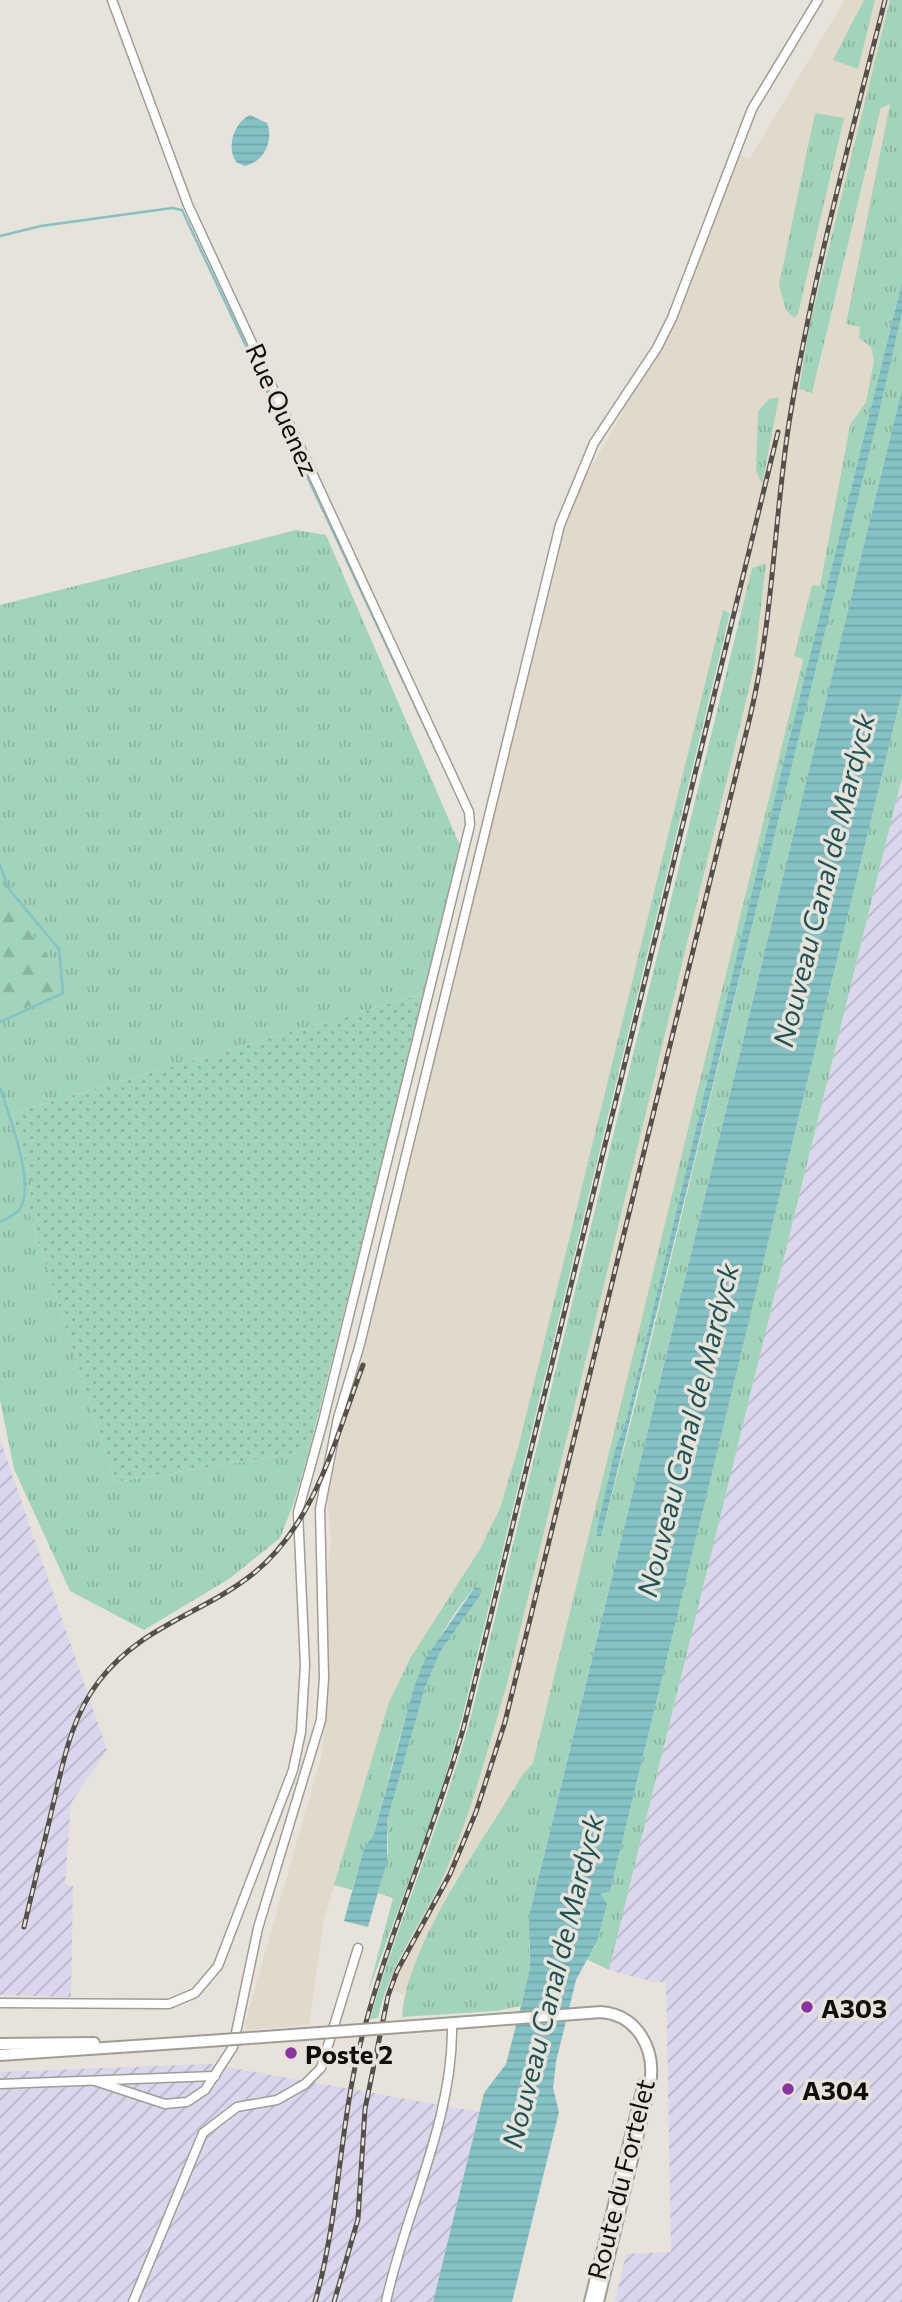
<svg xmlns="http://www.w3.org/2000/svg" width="902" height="2302" viewBox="0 0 902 2302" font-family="Commissioner,sans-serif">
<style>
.built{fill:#e1d9c9}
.industrial{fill:url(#industrial-furrows)}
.grass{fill:url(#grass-tufts)}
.forest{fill:url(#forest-firs)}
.garden{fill:url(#garden-dots)}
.water{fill:url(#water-rules)}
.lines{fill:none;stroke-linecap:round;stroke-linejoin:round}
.stream{stroke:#84c2c5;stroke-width:2.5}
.street-casing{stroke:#a19d95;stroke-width:11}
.secondary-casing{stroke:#a19d95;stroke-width:14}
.street{stroke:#fff;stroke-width:8}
.secondary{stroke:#fff;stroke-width:10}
.rail-casing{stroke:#54514c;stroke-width:5}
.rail{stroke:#e8e3da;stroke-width:2.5;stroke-dasharray:8;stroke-linecap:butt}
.secondary-bridge-casing{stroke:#a19d95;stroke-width:14;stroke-linecap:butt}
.secondary-bridge{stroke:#fff;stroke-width:10}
.poi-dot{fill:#8b33a0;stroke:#e8e3da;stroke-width:2.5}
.labels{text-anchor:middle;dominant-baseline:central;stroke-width:7;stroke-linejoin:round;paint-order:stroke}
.street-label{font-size:26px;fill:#100e0b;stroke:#e8e3da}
.poi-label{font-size:26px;font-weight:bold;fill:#100e0b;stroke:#e8e3da;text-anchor:start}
.water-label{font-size:28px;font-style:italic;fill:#1d5456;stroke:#e8e3da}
</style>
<defs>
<pattern id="industrial-furrows" width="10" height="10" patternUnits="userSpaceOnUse" patternTransform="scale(1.75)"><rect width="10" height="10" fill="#dad6ec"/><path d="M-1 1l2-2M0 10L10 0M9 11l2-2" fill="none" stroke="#bab6c9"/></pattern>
<pattern id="grass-tufts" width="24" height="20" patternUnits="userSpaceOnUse" patternTransform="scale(1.75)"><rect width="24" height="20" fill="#a2d4bc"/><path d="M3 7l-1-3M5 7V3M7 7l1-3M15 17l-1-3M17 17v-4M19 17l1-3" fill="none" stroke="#8ab5a0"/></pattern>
<pattern id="forest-firs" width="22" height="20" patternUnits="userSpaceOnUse" patternTransform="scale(1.75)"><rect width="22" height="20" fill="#a2d4bc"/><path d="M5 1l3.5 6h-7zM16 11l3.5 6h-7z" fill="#8ab5a0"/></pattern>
<pattern id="garden-dots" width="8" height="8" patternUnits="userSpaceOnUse" patternTransform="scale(1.75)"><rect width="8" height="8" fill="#a2d4bc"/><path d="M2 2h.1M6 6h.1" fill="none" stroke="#8ab5a0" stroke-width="1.8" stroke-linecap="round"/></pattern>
<pattern id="water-rules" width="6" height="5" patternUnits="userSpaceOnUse" patternTransform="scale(1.75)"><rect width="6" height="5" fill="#84c2c5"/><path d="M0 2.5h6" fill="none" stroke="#71a6a8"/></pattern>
</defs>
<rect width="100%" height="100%" fill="#e8e3da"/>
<!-- built -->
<path class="built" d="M845,0h45l-81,328 -10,61 13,4 70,-286 9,-3 -45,219 14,4 -1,11 12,9 3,14 -8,42 -16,22 -30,161 -8,-1 -17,71 8,2 -270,1106 -11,11 -67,107 -51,113 -18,-7 6,-18 53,-97 62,-189 247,-1016 11,-105 -13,5 -11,44 -18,-1 -205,837 -18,60 -20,41 -69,108 -22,45 -65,217 -15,106 -66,5 79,-276 7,-88 -3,-78 5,-49 -4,-42 227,-932 17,-58 12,-25 101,-179 54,-149 12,4z"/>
<!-- industrial -->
<g class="industrial">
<path d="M902,777v1525h-287l11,-48 45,-2 -5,-270h-12l-45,-12z"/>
<path d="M0,1439l107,311 -36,53 -6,81 8,2 -2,111 -71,-2z"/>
<path d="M210,2064l269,48 -46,190h-433v-230z"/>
</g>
<!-- grass -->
<g class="grass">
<path d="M864,0h11l-17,69 -25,-9z"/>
<path d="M890,0h12v282l-143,580 -118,498 -17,67 -8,19 -18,90 3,1 35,-135 266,-1089v76l-359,1470 -14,84 1,25 -9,38 -26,5 -93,6c6,-76 82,-176 120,-242l11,-12 270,-1104 -9,-3 18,-71 8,1 30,-161 16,-23 8,-41 -3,-14 -12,-9 1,-11 -14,-3 44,-220 -9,4 -69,285 -13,-4 10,-61z"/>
<path d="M815,113l29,5 -46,196 -4,4 -8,-8 -7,-25z"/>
<path d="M779,397l-17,87 -6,-13 2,-60 11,-12z"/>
<path d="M296,530l30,5 139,322 -32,134 -421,122 20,72 -5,20 88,277 194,-31 -16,54 -13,33 -51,41 -85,51 -74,-39 -56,-122 -14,-69v-795z"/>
<path d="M766,563l-12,105 -247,1016c-19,63 -35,128 -62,189 -22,49 -56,91 -67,145l-8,1c29,-101 72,-197 100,-299l282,-1152z"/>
<path d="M723,610l7,3 -269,1109 -25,86 -68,184 25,-94 -15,-5 10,-41 -1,-31 38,-133 15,-36 41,-58 -6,-7c-57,66 -75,147 -96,229l-5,18 -10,14 -12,42 -18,-5 55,-183 22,-45 69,-108 20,-41 18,-60z"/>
<path d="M902,693v84l-293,1193 -23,-11 9,-13 5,-52 10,-2z"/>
</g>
<!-- forest -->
<path class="forest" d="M0,892l54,74 5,26 -47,21 -12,-25z"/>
<!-- garden -->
<path class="garden" d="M433,991l-45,147 -79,313 -194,31 -88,-277 5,-20 -20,-72z"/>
<!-- water -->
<g class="water">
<path d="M250,115l17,8c7,17 -3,39 -22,43l-9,-4c-10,-15 -2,-40 14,-47z"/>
<path d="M902,282v31l-26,112 -275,1112 -4,-1v-7l19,-83 8,-19 17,-67 118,-498z"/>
<path d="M902,389v304l-292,1199 -10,2 7,10 -10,37 -21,39 -20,82 -3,26 6,24 -47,190h-79l51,-209 22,-29 15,-58 9,-38 -1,-51z"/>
<path d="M475,1587l6,2v5l-41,58 -15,36 -38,133v40l-19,66 -24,-6 20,-73 10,-14 40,-147 11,-28z"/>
</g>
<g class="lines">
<!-- stream -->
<g class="stream">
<path d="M0,236l41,-10 131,-18 10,2 256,545"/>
<path d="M0,865l8,23 51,61 4,44 -63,29"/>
<path d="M0,1088c9,28 37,98 19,122 -4,5 -14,9 -19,12"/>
</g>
<!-- street casing -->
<g class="street-casing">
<g id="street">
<path d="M0,2003l169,1 26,-11 23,-27 75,-196 8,-38 4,-67 -7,-153 25,-91 147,-596 -1,-13 -24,-52 -257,-555 -76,-205"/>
<path d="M95,2081l70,23 22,-2 18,-12 28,-43 25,-119 63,-208 3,-42 -4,-169 18,-91 22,-74 200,-819 34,-82 63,-95 15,-30 80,-209 66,-109"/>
<path d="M0,2084l215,-8"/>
<path d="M133,2302l70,-169 34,-26 40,-7 28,-16 16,-16 37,-120"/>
<path d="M386,2302c20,-93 68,-183 66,-279"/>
</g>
</g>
<!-- secondary casing -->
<g class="secondary-casing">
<g id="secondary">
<path d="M415,2026l186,-14c37,3 55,38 49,72l-52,218"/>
<path d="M0,2044l94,-1"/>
<path d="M0,2055l208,-14"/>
<path d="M590,2302l54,-219"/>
</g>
</g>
<!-- street -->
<use href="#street" class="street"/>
<!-- secondary -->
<use href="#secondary" class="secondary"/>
<!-- rail casing -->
<g class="rail-casing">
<g id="rail">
<path d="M24,1927c9,-39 19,-78 28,-118 11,-45 18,-90 47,-128 43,-56 104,-67 155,-108 62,-50 82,-137 109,-208"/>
<path d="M315,2302c24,-84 24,-172 45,-257 27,-108 73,-211 104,-319l314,-1294"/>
<path d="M334,2302l24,-83 7,-110 23,-113 9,-25 53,-97 26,-62 29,-90 245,-1005c23,-96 24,-196 39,-294 23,-143 61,-283 96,-423"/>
</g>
</g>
<!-- rail -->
<use href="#rail" class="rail"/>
<!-- secondary-bridge casing -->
<g class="secondary-bridge-casing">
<path id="secondary-bridge" d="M208,2041l207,-15"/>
</g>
<!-- secondary-bridge -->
<use href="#secondary-bridge" class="secondary-bridge"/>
</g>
<!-- markers -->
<g class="poi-dot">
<circle cx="807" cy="2007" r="7"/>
<circle cx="291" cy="2053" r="7"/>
<circle cx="788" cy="2089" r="7"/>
</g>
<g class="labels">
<!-- street labels -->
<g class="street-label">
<text transform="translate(283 409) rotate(66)">Rue Quenez</text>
<text transform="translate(620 2179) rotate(-76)">Route du Fortelet</text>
</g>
<!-- poi labels -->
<g class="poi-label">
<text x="821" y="2007">A303</text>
<text x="305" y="2053">Poste 2</text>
<text x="802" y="2089">A304</text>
</g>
<!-- water labels -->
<g class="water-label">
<text transform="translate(823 880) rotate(-76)">Nouveau Canal de Mardyck</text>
<text transform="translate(687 1430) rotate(-76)">Nouveau Canal de Mardyck</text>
<text transform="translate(552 1981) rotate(-76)">Nouveau Canal de Mardyck</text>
</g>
</g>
</svg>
